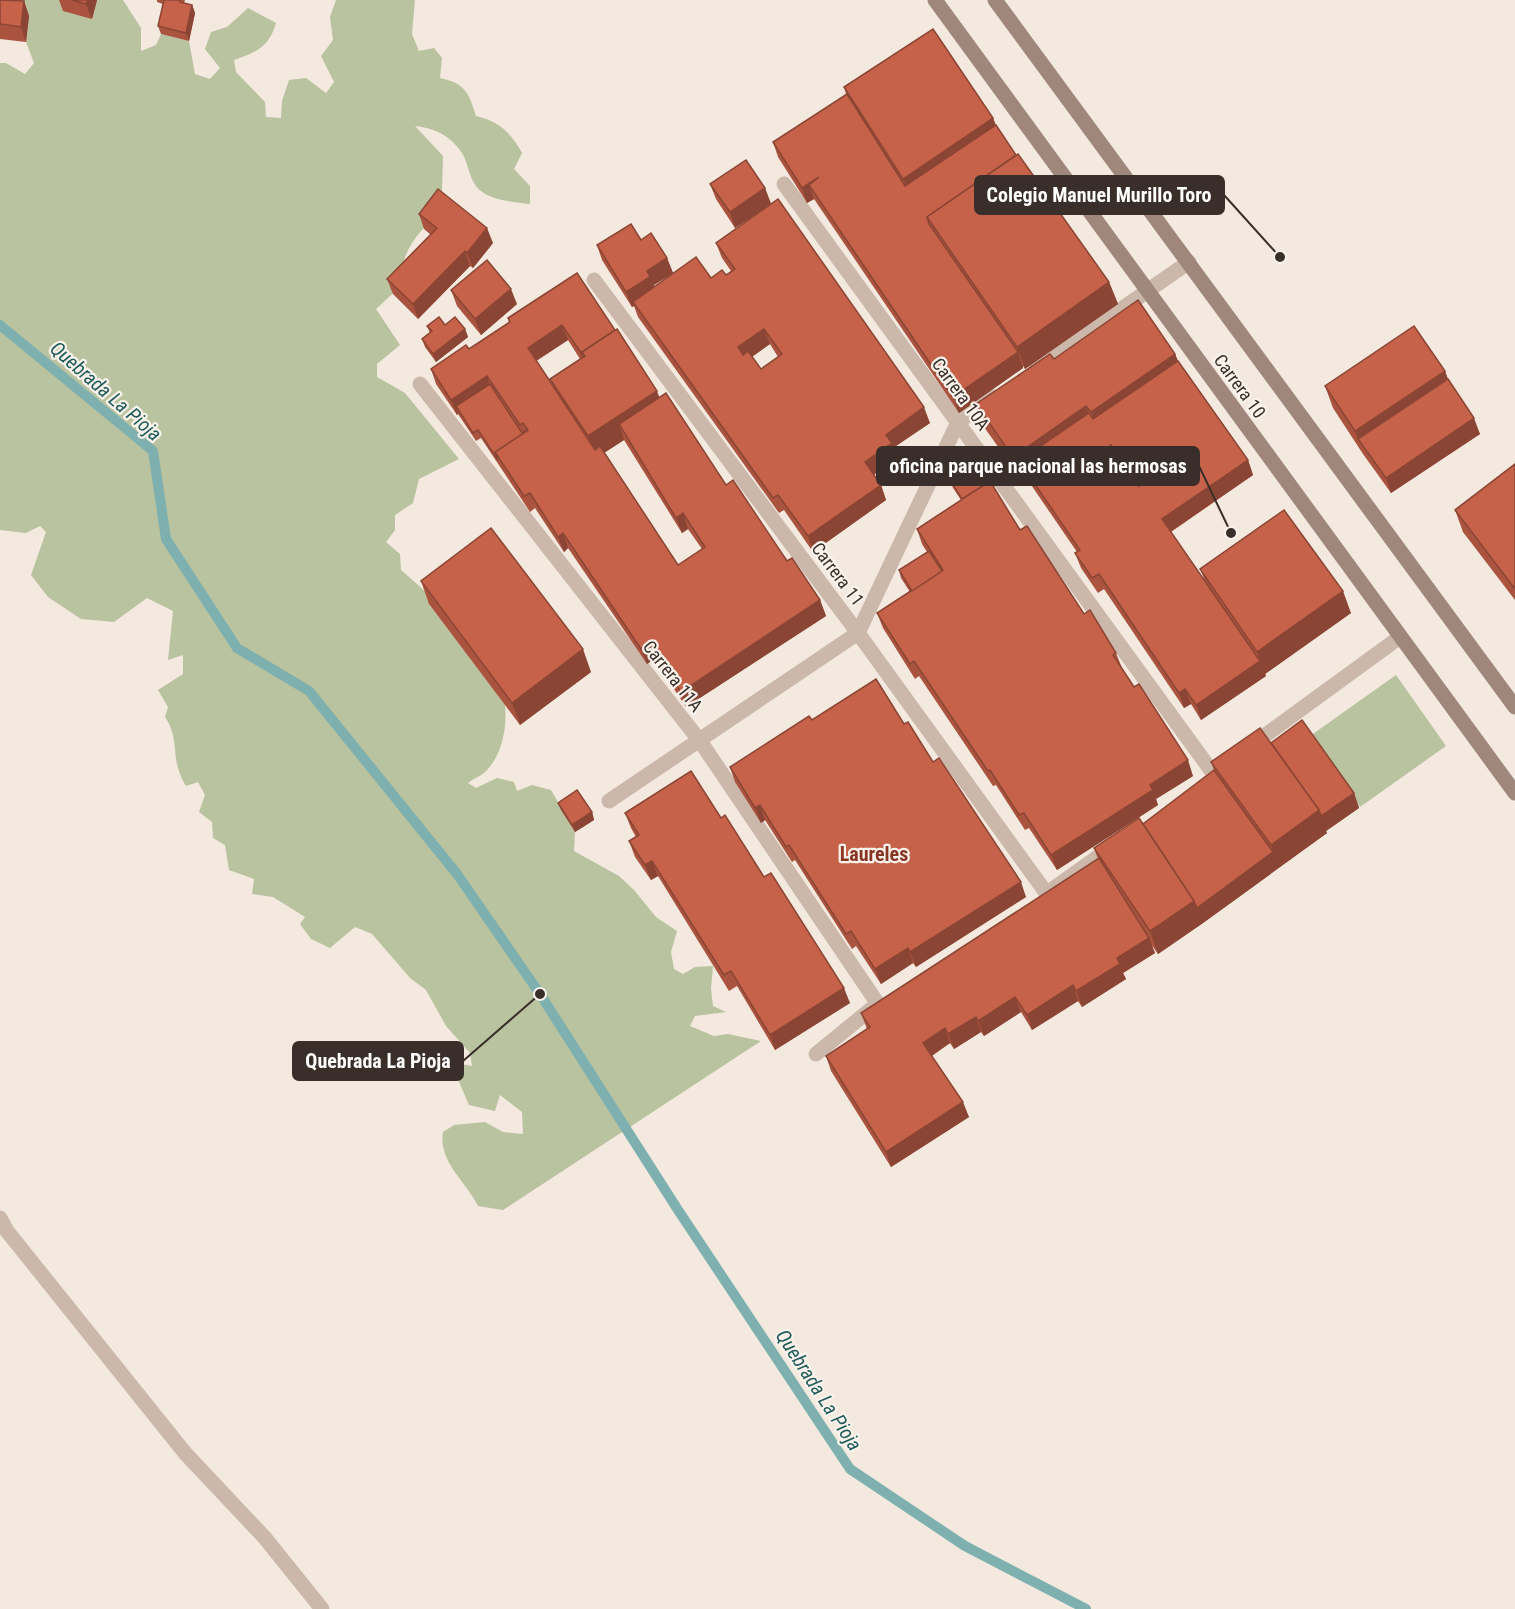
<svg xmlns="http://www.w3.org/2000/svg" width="1515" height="1609" viewBox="0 0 1515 1609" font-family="'Roboto Condensed',sans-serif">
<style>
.green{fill:#b9c39f}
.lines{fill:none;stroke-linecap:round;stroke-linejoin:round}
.stream{stroke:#7eb0b0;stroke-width:10}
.minor{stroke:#ccb8ab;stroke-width:15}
.secondary{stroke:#a0877c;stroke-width:15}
.wall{fill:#aa5440;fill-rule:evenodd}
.shaded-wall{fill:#8b4534}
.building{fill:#c6624a;stroke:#8b4534;stroke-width:1.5;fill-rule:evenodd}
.labels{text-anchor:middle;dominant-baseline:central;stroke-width:4.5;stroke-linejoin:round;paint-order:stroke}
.street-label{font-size:18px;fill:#392e2a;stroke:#faf3ec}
.water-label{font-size:20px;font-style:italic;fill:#1f5b5b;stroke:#faf3ec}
.neighbourhood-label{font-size:20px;font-weight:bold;fill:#893523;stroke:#faf3ec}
.leader{fill:none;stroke:#392e2a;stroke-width:2}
.callout-dot{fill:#392e2a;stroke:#faf3ec;stroke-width:2}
.callout{fill:#392e2a;stroke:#392e2a;stroke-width:2}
.callout-label{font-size:20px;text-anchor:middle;font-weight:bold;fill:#fff}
</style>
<rect width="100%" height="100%" fill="#f3e9df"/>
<!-- green -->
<g class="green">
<path d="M13,0h53l26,19 5,-19h26l18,28v23l15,-6 5,-11 28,7 6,33 15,5 10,-11 -15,-19 6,-17 16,-5 21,-19 28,15c-7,24 -19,29 -42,37l2,12 29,30 1,15 15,1 1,-17 7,-21 17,-2 20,15 8,-11 -13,-26 12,-16 -3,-23 6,-17h79l-3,34 7,17 15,-3 8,10 -2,20c25,5 29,15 36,38 24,6 34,16 46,37l-8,16 16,17v18c-16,-2 -36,-3 -49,-13 -12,-9 -12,-27 -19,-38 -12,-18 -28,-25 -47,-27l28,30 -1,34 2,14c-22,29 -45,42 -42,81l-26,24 24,36 -23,19v13l28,16 54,66 -40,20 -6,24 -18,12v15l-9,12 14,12 1,16 33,29 -5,5 76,101c2,21 -2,47 -17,64 -4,6 -14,9 -20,14l8,5 21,-10 17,4 3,9 15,-6 19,5 24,42 -1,19 45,25 15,14 22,27 21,14 -6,21 3,17 9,5 12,-7 18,-1 -2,23 2,17 13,6 -31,4 -5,10 24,10 14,-2 33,7 -258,169 -25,-4c-12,-25 -40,-44 -35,-74l11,-7 31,-3 18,10 20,2 -1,-22 -22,-17 -5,16 -26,-6 -16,-37 8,-4 11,2 -2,-13 -24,-27 -20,-36 -16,-12 -38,-44 -17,-7 -25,21 -19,-9 -11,-15 5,-7 -32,-20 -21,-3 2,-15 -25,-9 -4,-25 -12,-7 -1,-16 -13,-10 6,-17 -7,-13 -12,4c-17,-27 -5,-46 -21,-69l3,-10 -10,-17 25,-16v-19l-15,5 5,-49 -26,-13 -33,24 -33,-3 -33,-22 -17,-22 15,-43 -6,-6 -14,7 -26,-3v-467h6l19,11 9,-11 -8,-21 3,-26z"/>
<path d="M1396,675l50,71 -86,61 -50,-71z"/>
</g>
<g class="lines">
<!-- stream -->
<path class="stream" d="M0,325l153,126 13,88 71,109 72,43 148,183 83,120 138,216 172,259 115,77 121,63"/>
<!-- minor -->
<g class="minor">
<path d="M784,184l429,589"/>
<path d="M594,280l264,353 189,261"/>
<path d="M1037,368l152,-106"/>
<path d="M420,384l280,357 178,263"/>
<path d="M1249,747l151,-110"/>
<path d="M609,801l249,-168 100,-211 37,-25"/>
<path d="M1054,888l59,-42"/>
<path d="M816,1054l60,-49"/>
<path d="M0,1218l7,13 178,222 80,85 57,71"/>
</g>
<!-- secondary -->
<g class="secondary">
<path d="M935,0l580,793"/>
<path d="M995,0l520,707"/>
</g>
</g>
<!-- wall -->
<g class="wall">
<path d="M0,0l24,1 5,15 -3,26 -26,-3z"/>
<path d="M59,0h38l-5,19 -29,-8z"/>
<path d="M157,0h28l-1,3 8,2 3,8 -6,28 -28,-7 -3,-8 5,-22 -6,-2z"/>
<path d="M844,87l149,31 3,7 20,30 93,127 9,22 -93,65 -2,-3v2l-64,45 -145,-214 -7,4 -29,-46 -5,-15 73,-48z"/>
<path d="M710,184l55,4 6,16 -36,24 -19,-29z"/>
<path d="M419,214l74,29 -20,25 -3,-2 -52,53 -25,-25 -6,-15 44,-44 -7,-6z"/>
<path d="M641,240l26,18 6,15 -19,12v2l57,-9 15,-3 5,-4 -9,-13 -6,-15 214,180 -37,25 4,10 -23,17 7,10 5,15 -73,52 -29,-42 -5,3 -141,-196 -4,-11 -2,1 -30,-47 -5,-15zM770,344l8,13 -17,12 -9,-12z"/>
<path d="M577,273l82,124 67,88 94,115 6,16 -140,91 -32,-48 -7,5 -79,-116 -4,4 -29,-44 -5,4 -49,-74 -5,3 -18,-27 -1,1 -21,-31 -5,-15 38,-20 40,-27 -1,-4zM568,340l12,19 -30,20 3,6 -17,-24zM624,440l58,93 6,-4 14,20 -24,16 -74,-112z"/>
<path d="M451,290l66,14 -36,31 -24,-29z"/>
<path d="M427,326l38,3 3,8 -32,25 -11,-15 -3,-8 8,-6z"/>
<path d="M1175,354l3,7 70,99 5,15 -82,57 34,49 -5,-12 151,44 -86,61 1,2 -65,44 -10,-16 -7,4 -80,-119 -6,4 -17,-25 -6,-15 2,-1 -52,-76 -4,3 -37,-52 -8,-23 78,-45z"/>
<path d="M1445,371l3,8 32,55 -89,59 -28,-39 -30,-46 -8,-22z"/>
<path d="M1515,464v136l-52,-68 -8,-22z"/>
<path d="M950,480l33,6 37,44 64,84 32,39 6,15 71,108 -37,23 2,6 -101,65 -28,-42 -4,2 -29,-45 -3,1 -74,-110 -4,3 -32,-51 -6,-15 33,-21 -9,-14 -2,-8 28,-18 -5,-8 -5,-15 44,-29 -8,-12z"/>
<path d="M421,581l170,91 -71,53 -91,-121z"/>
<path d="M812,720l92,4 29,38 93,135 -110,70 -3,-4 -32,21 -25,-38 -4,3 -57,-89 -3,2 -27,-42 -4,3 -26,-41 -5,-15z"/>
<path d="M1271,743l83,50 5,15 -33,23 1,2 -124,90 -45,31 -7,-10 4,9 -32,20 3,6 -44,28 -4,-6 -46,29 -11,-18 -37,24 -3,-4 -27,17 -4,-6 -18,13 37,61 -78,50 -60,-96 -5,-15 41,-27 -6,-16 237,-154 -4,-11 49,-24 71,-54 -3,-8z"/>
<path d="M558,803l34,9 2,8 -19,12 -14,-22z"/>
<path d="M625,813l96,5 43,59 86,126 -75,47 -38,-64 -8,5 -71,-115 -7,4 -16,-23 -6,-16 7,-4 -5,-9z"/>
</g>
<!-- shaded-wall -->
<g class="shaded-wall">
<path d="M88,0h9l-5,19 -6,-15z"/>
<path d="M24,1l5,15 -3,26 -5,-15z"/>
<path d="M192,5l3,8 -6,28 -3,-8z"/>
<path d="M993,118l8,22 -90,61 -8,-22z"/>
<path d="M819,177l-10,8 5,14 -7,4 -5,-15z"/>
<path d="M765,188l6,16 -36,24 -5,-16z"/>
<path d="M487,228l6,15 -20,25 -6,-15z"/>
<path d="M465,251l5,15 -52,53 -5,-15z"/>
<path d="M667,258l6,15 -19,12 2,7 -23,10 1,4 -2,1 -6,-15 21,-21z"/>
<path d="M1109,282l9,22 -93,65 -8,-22z"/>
<path d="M511,289l6,15 -36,31 -6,-16z"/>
<path d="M562,325l6,15 -35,23 -5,-15z"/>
<path d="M465,329l3,8 -32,25 -3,-8z"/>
<path d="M764,329l6,15 -26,18 -6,-15z"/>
<path d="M1018,352l5,16 -64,45 -6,-16z"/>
<path d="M1175,354l9,22 -85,59 -8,-23z"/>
<path d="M1445,371l8,23 -95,45 -3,-8z"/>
<path d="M487,376l5,16 -36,14 2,8 -1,1 -6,-15z"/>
<path d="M657,391l8,22 -46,11 5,16 -28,18 -8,-22z"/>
<path d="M1086,406l8,22 -75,33 6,15 -4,3 -8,-22z"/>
<path d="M924,407l6,16 -37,25 4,10 -27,19 -5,-15 21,-27z"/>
<path d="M1474,418l6,16 -89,59 -5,-15z"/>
<path d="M1248,460l5,15 -86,59 -5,-15z"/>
<path d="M881,485l5,15 -73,52 -5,-16z"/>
<path d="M683,513l5,16 -6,4 -6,-15z"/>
<path d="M563,533l5,15 -4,4 -6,-15z"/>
<path d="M1343,591l8,22 -86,61 -8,-22z"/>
<path d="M820,600l6,16 -140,91 -5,-15z"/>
<path d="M649,644l5,15 -7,5 -6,-15z"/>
<path d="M583,649l8,23 -71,53 -8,-22z"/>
<path d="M1260,661l6,15 -65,44 -5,-15z"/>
<path d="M1185,689l6,15 -7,4 -5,-15z"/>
<path d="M1188,760l5,16 -37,23 2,6 -101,65 -6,-15 99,-70z"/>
<path d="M1354,793l5,15 -33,23 1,2 -124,90 -45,31 -8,-23 44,-30 79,-49 -2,-7 48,-35z"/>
<path d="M760,805l5,15 -4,3 -6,-15z"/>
<path d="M592,812l2,8 -19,12 -3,-7z"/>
<path d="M652,861l6,15 -7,4 -6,-15z"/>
<path d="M1021,882l5,15 -110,70 -6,-15z"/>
<path d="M1149,938l6,15 -32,20 3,6 -44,28 -6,-16 41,-33z"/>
<path d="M908,948l5,15 -32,21 -6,-15z"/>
<path d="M1073,985l5,16 -46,29 -5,-15z"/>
<path d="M844,988l6,15 -75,47 -5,-15z"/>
<path d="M1015,997l6,15 -37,24 -6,-15z"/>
<path d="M976,1017l5,15 -27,17 -6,-15z"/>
<path d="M945,1028l5,15 -22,15 -5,-15z"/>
<path d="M963,1102l6,15 -78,50 -5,-15z"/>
</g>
<!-- building -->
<g class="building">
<path d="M0,0l24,1 -3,26 -21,-3z"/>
<path d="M72,0h16l-2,4z"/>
<path d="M164,0h16v2l12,3 -6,28 -28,-7z"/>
<path d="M933,29l60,89 -90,61 -59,-92z"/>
<path d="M847,94l58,92 91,-61 20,30 -89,62 2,7 89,128 -65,45 -144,-212 10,-8 -17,11 -29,-46z"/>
<path d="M1018,154l91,128 -92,65 -90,-130z"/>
<path d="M746,160l19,28 -35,24 -20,-28z"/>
<path d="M438,189l49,39 -20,25 -2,-2 -52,53 -26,-25 50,-51 -18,-14z"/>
<path d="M778,199l146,208 -38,28 6,8 -27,19 16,23 -73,51 -30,-41 -5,3 -140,-196 63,-45 15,21 11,-8 4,5 9,-6 -19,-26zM764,329l18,25 -21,15 -13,-18 -5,4 -5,-8z"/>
<path d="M631,224l10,16 10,-7 16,25 -20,13 3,6 -24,15 -29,-47z"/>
<path d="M487,260l24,29 -36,30 -24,-29z"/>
<path d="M577,273l38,57 -33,22 2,5 -22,-32 -34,23 67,102 5,-4 78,119 27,-18 -22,-34 -7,5 -57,-94 47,-31 60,92 7,-5 54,81 5,-3 28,42 -139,92 -32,-48 -8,5 -78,-116 -5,4 -28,-44 -6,3 -29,-44 33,-22 -5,-7 -3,2 -33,-49 -36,24 -20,-31 35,-24 3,4 41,-27 -2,-4z"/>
<path d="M1138,300l37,54 -84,58 -5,-6 -73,51 -37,-53 74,-50 4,5z"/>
<path d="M439,317l6,8 10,-8 10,12 -32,25 -11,-15 10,-8 -5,-5z"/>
<path d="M1414,326l31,45 -90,60 -30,-45z"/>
<path d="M617,329l40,62 -69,45 -38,-57 35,-23 -3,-4z"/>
<path d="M1178,361l70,99 -86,59 98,142 -64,44 -11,-16 -6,4 -80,-119 -7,4 -17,-25 5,-3 -61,-89 70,-48 4,6zM1110,445h1l28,42z"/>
<path d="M1448,379l26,39 -88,60 -28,-39z"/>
<path d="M490,384l32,49 4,-3 1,1 -32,21 3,8 -20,-30 -5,3 -17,-27z"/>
<path d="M1515,464v125l-60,-79z"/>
<path d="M971,467l12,19 -21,13 -12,-19z"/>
<path d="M990,481l30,49 7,-4 57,88 6,-4 26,43 -3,2 21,32 5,-3 49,76 -38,25 3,5 -102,65 -27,-42 -5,2 -29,-45 -2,1 -74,-110 -4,3 -33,-51 66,-43 -26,-41z"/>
<path d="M1284,510l59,81 -86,61 -57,-83z"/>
<path d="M491,528l92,121 -71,54 -91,-122z"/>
<path d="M929,551l13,20 -30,20 -13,-21z"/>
<path d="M876,679l28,45 4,-2 25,40 6,-4 82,124 -111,70 -2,-4 -33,21 -24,-38 -5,3 -57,-89 -3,2 -26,-42 -5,3 -25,-41 79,-51 3,4z"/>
<path d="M1302,720l52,73 -33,23 -2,-6 -48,-67z"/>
<path d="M1260,728l59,82 -48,35 -60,-83z"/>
<path d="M1214,770l59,82 -76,56 -3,-7 -51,-77z"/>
<path d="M691,771l30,47 4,-3 39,62 7,-4 73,115 -74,47 -39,-64 -7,4 -72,-114 -7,4 -16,-24 10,-6 -14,-22z"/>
<path d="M577,790l15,22 -20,13 -14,-22z"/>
<path d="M1139,818l55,83 -44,30 -56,-83z"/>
<path d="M1099,858l50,80 -32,20 3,6 -44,27 -3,-6 -46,30 -12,-18 -37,24 -2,-4 -28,17 -3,-6 -22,15 40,59 -77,50 -60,-96 44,-29 -9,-14z"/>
</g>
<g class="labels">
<!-- street labels -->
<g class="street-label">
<text transform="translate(1240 386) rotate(54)">Carrera 10</text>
<text transform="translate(961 394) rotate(54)">Carrera 10A</text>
<text transform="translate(838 574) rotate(53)">Carrera 11</text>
<text transform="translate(673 676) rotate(52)">Carrera 11A</text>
</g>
<!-- water labels -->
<g class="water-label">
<text transform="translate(106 391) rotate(41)">Quebrada La Pioja</text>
<text transform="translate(819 1390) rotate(57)">Quebrada La Pioja</text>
</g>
<!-- neighbourhood labels -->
<g class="neighbourhood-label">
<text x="874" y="854">Laureles</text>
</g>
</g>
<!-- callouts -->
<path class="leader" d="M1280 257L1224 195M1231 533L1199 466M540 994L463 1061"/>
<g class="callout-dot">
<circle cx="1280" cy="257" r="6"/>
<circle cx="1231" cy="533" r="6"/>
<circle cx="540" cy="994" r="6"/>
</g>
<g class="callout">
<rect x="975" y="176" width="249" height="38" rx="6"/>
<rect x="877" y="447" width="322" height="38" rx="6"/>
<rect x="293" y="1042" width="170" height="38" rx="6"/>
</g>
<g class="callout-label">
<text x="1099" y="202">Colegio Manuel Murillo Toro</text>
<text x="1038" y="473">oficina parque nacional las hermosas</text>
<text x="378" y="1068">Quebrada La Pioja</text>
</g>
</svg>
